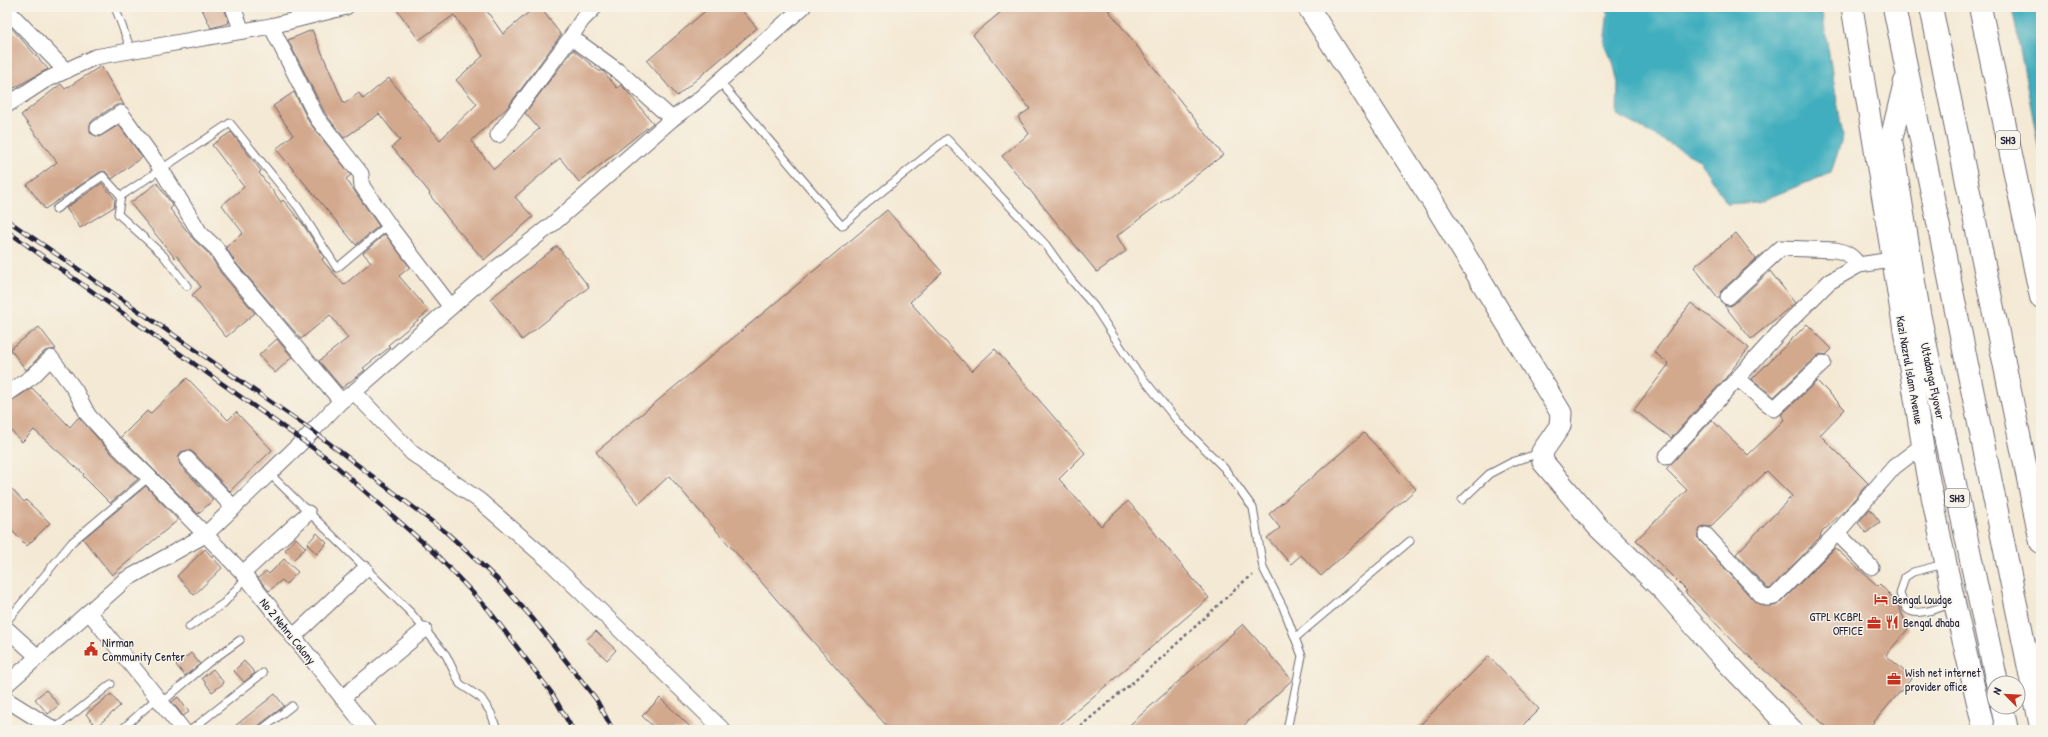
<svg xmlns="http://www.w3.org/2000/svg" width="2048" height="737" viewBox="0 0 2048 737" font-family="'Patrick Hand',sans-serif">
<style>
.water{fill:#40aebe;stroke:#31687c}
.building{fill:#d3a98e}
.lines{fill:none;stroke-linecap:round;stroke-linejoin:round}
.lane-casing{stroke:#6c6871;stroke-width:9}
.street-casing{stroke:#6c6871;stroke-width:17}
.secondary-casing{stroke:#6c6871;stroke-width:23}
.primary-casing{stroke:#6c6871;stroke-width:24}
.path{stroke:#6c6871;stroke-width:2.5;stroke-dasharray:3 3;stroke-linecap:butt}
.lane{stroke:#fff;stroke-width:7}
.street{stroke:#fff;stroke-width:15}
.secondary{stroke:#fff;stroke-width:21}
.primary{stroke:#fff;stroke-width:22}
.rail-casing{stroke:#22223b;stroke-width:4.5}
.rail{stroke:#f7f3e8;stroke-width:3;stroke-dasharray:9;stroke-linecap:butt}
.labels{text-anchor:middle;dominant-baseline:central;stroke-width:3;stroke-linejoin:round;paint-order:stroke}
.shield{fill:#f7f3e8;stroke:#62616f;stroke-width:1}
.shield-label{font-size:11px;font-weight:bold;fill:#22223b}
.street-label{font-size:12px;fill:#22223b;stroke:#f7f3e8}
.poi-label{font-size:12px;fill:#22223b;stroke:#f7f3e8;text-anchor:start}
</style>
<rect width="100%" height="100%" fill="#f7f3e8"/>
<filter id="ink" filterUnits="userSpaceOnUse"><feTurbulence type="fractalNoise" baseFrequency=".025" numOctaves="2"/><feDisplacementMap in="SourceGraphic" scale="8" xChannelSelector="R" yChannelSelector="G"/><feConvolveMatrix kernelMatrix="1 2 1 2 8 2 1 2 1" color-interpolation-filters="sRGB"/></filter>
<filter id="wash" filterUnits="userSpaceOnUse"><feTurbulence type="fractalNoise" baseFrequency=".012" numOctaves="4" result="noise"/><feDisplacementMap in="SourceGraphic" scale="16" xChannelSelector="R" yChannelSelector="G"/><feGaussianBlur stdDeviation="0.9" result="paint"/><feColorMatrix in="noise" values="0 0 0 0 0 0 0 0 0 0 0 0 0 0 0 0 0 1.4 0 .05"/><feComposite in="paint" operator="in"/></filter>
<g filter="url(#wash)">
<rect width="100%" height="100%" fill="#f4e9d4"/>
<!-- water -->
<g class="water">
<path d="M1607,7h214l22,129 -12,37 -73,29 -31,2 -28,-44 -82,-45 1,-32 -5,-21 -9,-18 4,-33z"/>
<path d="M2012,7h29v152l-2,-9z"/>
</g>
<g id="blocks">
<!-- building -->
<g class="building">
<path d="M201,7h23l5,16 -18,5z"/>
<path d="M395,7h89l19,27 32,-27h5l21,28 -54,73 -36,33 23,28 45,-40 -14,-16 48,-63 26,21h4l14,17 4,-3 5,5 27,33 -74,59 -19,-24 -45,39 18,20 -49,43 -34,-39 -21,-27 1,-1 -38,-46 8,-7 -21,-26 -35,24 -19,-25 -37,-73 24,-10 32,74 15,-11 4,6 26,-21 51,62 37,-36 -21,-24 27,-24 -29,-41 -35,25z"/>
<path d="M710,7h29l18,21 -80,68 -30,-35z"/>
<path d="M1007,7h99l117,148 -106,81 9,15 -29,21 -95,-116 27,-22 -11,-17 12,-8 -57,-74z"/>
<path d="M7,23l41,46 -41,23z"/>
<path d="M101,66l23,39h-8l-23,15 -3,4v9l9,4 20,-12 23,32 -30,22 -7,-8 -5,1 -55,37 -18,-24 30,-23 -36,-47 40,-31 4,5z"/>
<path d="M294,92l15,30 42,53 -5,4 33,47 -23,19 -80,-96 17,-14 -20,-29z"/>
<path d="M231,132l21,27 9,12 -2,2 22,29 2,-2 19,23 22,34 -2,3 22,25 27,-23 -8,-9 22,-19 25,33 -11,9 30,35 -41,34 2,2 -27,21 2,2 -23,18 -23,-27 29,-23 -18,-23 -29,24 -66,-77 -9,-15 17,-14 -21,-28 22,-18 -32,-42z"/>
<path d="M102,183l13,16 -1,8 -34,21 -14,-20z"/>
<path d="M157,183l16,23 -3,3 24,31 15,14 12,19 34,40 -29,24 -34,-42 9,-8 -24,-31 -2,2 -45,-55z"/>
<path d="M887,210l55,62 -32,30 62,69 23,-22 90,104 -26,26 42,47 27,-25 81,97 -155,132h-164l-221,-254 -30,28 -43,-52z"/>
<path d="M1736,233l20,26 -34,31 -3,9 -25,-32z"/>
<path d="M557,246l32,41 -67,53 -32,-41z"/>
<path d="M1770,271l25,32 -44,36 -27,-34 6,1 4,-2z"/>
<path d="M1691,303l58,45 -26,33 -52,57 -37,-28 35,-46 -15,-12z"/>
<path d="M1807,324l25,25 -6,6 -5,-1 -4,2 -43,41 -22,-18z"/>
<path d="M39,327l17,22 -11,2 -19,19 -16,-21z"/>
<path d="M277,339l15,18 -17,16 -16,-18z"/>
<path d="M187,378l41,42 8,-8 36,38 -42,41 -36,-38 -5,-3 -8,2 -3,5 2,8 33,35 -15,14 -77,-77 26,-26 3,3z"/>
<path d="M1817,381l28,28 -25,26 48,48 -22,26 -26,25 1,2 -51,53 -3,-1 -31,-34 56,-58 -25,-25 -57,56 -6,-1 -4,3 -3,8 58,65 9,4h11l5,-3 55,-55 43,38 2,-2 18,20 10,25 -22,26 26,23 -45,52h-37l-91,-83 -54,-55 2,-1 -51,-51 51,-50 -21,-21 46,-49 36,35 37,-36 -4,-4z"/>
<path d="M32,388l38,39 9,-10 29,33 30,29 -28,24 -27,-27 1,-2 -50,-44 -12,12 -15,-16v-23z"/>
<path d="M1364,433l52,56 -95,87 -20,-21 -10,9 -24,-26 13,-10 -11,-14z"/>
<path d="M7,484l17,18 2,-2 24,23 -23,23 -20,-20z"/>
<path d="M146,486l32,34 -66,55 -29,-36z"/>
<path d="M1870,509l10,13 -14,11 -8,-10z"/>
<path d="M317,533l10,10 -10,11 -10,-10z"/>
<path d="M296,538l10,10 -12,11 -9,-9z"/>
<path d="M205,549l17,19 -28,27 -17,-19z"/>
<path d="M284,559l14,13 -12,12 -4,-4 -13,11 -11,-13 8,-7 3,3z"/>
<path d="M1243,624l49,56 -53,50h-115z"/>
<path d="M596,631l20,19 -9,10 -21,-20z"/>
<path d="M191,653l9,11 -15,12 -9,-11z"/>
<path d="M1489,656l50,53 -21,21h-103z"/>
<path d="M244,661l11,12 -11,9 -10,-11z"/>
<path d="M213,669l11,14 -12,9 -10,-14z"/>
<path d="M46,690l13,15 -11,9 -13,-15z"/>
<path d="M111,694l9,12 -24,21 -10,-13z"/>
<path d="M275,694l9,12 -26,20 -2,4h-26z"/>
<path d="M178,697l11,15 -6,4 -11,-14z"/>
<path d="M660,698l16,15 17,17h-36l-15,-14z"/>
</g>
</g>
</g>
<g filter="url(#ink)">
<use href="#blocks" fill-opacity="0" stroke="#6c6871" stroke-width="1"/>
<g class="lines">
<!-- lane casing -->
<g class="lane-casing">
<g id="lane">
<path d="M115,7l16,43"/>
<path d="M719,81l123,145 27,-24 78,-63 99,106 25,35 23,26 39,60 47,58 44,44 29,40 10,60 20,39 19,49 -15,74"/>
<path d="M121,196l-3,18 45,41 24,31"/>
<path d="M56,209l26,-19 21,-14 18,20 109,-73 68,84 39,61 51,-43"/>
<path d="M269,473l141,139 36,43 14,29 21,14 10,15 6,17"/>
<path d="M1462,500l27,-26 23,-12 28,-9"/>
<path d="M1944,564l-31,8 -8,5 -5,17c2,5 4,11 7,15 9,9 35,-2 46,-6"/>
<path d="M7,621l65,-79 77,-65"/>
<path d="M189,627l35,-24 22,-25"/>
<path d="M1295,638l115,-97"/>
<path d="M161,703l47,-40 32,-23"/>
<path d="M53,730l58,-46"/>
<path d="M121,730l36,-32"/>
<path d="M191,730l72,-57"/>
<path d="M261,730l31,-24"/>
</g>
</g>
<!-- street casing -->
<g class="street-casing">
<g id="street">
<path d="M233,7l9,24"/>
<path d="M595,7l-13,13 -11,17 51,37 50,45"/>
<path d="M7,10l59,61"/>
<path d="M271,26l46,92 44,56 1,12 29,42 60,79"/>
<path d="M7,105l37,-24 51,-24 176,-31 75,-19"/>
<path d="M98,128l23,-15 40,56 39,64 16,15 12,19 113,134"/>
<path d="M498,135l73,-98"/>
<path d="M1728,297l53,-49 54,2c11,2 17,6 24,15"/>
<path d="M1737,378l37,31 49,-46"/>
<path d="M354,392l58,61 68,48 68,59 175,170"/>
<path d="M7,394l26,-18 18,-18 24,32 13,25 27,29 34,33 94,96 125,157"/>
<path d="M1666,457l119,-131 44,-44 30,-17 32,-5"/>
<path d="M187,459l47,49"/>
<path d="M1837,533l34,34"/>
<path d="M1706,535l56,61 5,2 7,-1 63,-64 57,-66 29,-22"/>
<path d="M243,573l65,-60"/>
<path d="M89,612l94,118"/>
<path d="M7,629l31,28"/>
<path d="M293,637l72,-68"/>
<path d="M7,684l118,-104 80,-45 99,-95 37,-39 13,-9 131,-115 70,-55 117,-103 25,-18 106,-94"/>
<path d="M342,698l82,-68"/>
<path d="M7,700l48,30"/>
</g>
</g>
<!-- secondary casing -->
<g class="secondary-casing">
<g id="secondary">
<path d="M1308,7l130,203 123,203 -1,13 -18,26 1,10 55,65 67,65 55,63 72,75"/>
<path d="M1852,7c23,147 46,294 71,441 17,95 39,189 61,282"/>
</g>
</g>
<!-- primary casing -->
<g class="primary-casing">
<g id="primary">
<path d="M1894,7l147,720"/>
<path d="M1931,7l110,535"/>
<path d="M1980,7l61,290"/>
<path d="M1905,82l-14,58 28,173 78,370"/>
<path d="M2002,707l5,23"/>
</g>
</g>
<!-- path -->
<path class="path" d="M1076,730l81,-68 85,-79 11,-8"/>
<!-- lane -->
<use href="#lane" class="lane"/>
<!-- street -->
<use href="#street" class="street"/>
<!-- secondary -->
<use href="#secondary" class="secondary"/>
<!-- primary -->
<use href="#primary" class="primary"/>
<!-- rail casing -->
<g class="rail-casing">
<g id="rail">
<path d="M7,220l306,211 134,102 50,46 36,40 63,80 17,31"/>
<path d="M7,231l320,227 108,95 53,56 63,83 22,38"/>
</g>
</g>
<!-- rail -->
<use href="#rail" class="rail"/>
</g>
</g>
<!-- icons -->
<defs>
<g id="hotel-bare" transform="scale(1.08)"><path d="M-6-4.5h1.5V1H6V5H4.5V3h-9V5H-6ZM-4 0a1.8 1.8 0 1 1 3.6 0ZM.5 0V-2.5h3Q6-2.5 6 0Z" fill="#c8321e" stroke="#f7f3e8" stroke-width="2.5" paint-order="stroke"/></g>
<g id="restaurant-bare" transform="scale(1.08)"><path d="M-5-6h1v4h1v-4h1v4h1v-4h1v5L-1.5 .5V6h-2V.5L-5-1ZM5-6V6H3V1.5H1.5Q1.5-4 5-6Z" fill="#c8321e" stroke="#f7f3e8" stroke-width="2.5" paint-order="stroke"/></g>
<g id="office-bare" transform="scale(1.08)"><path d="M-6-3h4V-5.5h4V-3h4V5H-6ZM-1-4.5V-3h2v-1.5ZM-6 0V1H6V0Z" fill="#c8321e" stroke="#f7f3e8" stroke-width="2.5" paint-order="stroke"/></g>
<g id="civic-bare" transform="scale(1.08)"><path d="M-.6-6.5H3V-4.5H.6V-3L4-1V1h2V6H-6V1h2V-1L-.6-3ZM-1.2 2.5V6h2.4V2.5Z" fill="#c8321e" stroke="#f7f3e8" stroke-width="2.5" paint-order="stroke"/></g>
</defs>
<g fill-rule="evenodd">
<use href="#hotel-bare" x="1881" y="599"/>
<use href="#restaurant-bare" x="1892" y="622"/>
<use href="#office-bare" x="1874" y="623"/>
<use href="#civic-bare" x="91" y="649"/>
<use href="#office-bare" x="1894" y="679"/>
</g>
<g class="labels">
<!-- shield labels -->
<g class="shield">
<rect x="1996" y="131" width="24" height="18" rx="3"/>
<rect x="1945" y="489" width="24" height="18" rx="3"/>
</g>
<g class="shield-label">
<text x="2008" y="140">SH3</text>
<text x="1957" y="498">SH3</text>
</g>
<!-- street labels -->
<g class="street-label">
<text transform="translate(1910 370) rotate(80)">Kazi Nazrul Islam Avenue</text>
<text transform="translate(1933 381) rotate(78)">Ultadanga Flyover</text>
<text transform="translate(288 631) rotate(51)">No 2 Nehru Colony</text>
</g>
<!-- poi labels -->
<g class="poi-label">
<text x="1892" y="599">Bengal loudge</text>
<text x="1863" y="616" text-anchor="end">GTPL KCBPL<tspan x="1863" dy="14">OFFICE</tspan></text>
<text x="1903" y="622">Bengal dhaba</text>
<text x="102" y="642">Nirman<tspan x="102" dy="14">Community Center</tspan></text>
<text x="1905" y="672">Wish net internet<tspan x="1905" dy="14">provider office</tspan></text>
</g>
</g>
<!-- margin -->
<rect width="2048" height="737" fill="none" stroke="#f7f3e8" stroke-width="24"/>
<!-- north arrow -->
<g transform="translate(2006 695) rotate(294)"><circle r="19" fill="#f7f3e8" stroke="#a29fa3"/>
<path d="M0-3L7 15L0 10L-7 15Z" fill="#c8321e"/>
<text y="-6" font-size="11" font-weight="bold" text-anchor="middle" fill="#22223b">N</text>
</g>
</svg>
